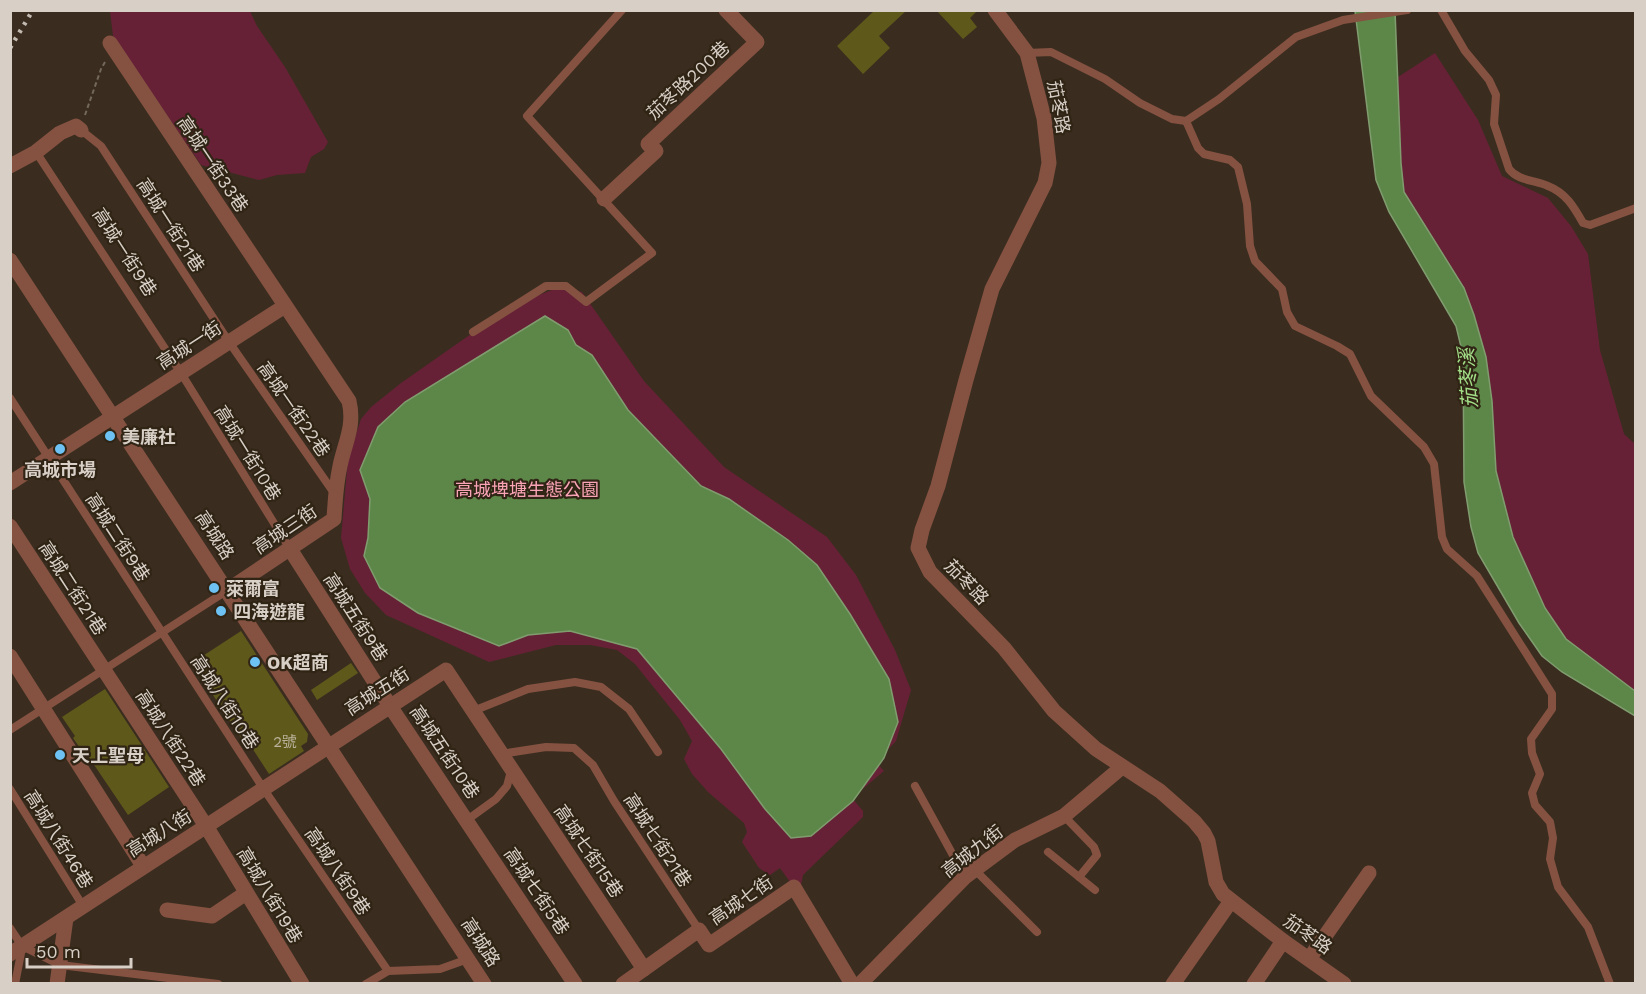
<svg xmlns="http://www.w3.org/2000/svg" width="1646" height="994" viewBox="0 0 1646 994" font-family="'Work Sans','Noto Sans TC',sans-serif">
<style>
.green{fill:#672136}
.water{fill:#5c8749;stroke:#819d6f;stroke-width:1.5}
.building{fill:#5e581a}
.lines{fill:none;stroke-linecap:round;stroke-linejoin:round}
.path{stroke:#73685c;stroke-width:2;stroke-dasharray:4.5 3;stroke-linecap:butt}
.service{stroke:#855242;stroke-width:8}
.minor{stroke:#855242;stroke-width:15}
.rail{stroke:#c2b9b0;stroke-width:4.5;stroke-dasharray:3 6;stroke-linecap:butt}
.poi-dot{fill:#6dc2f3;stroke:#302415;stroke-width:2}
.labels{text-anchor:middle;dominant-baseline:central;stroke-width:4.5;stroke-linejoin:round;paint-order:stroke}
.number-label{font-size:15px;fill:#bab29c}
.street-label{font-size:18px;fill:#d8d0c7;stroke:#302415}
.poi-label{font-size:18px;font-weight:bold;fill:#d8d0c7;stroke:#302415;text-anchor:start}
.park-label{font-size:18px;fill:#fba4b7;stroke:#302415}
.water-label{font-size:20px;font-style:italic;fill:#a2de87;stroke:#302415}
</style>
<rect width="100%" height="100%" fill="#3a2d1f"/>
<!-- green -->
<g class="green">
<path d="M110,11h140l7,15 28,41 43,75 -4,7 -13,8 -6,16 -28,2 -18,5 -58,-15 -88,-129z"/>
<path d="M1435,53l43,67 24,56 46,22 23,28 17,28 12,96 24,84 11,10v247l-69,-52 -21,-31 -32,-71 -17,-66 -4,-70 -6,-44 -12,-42 -10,-27 -60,-96 -3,-29 -3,-86z"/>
<path d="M557,288l25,4 62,89 80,86 103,70 29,38 39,75 16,40 -15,51 -20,21 8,9 -32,27 11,13v6l-60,58 -2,10 -11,-3 -10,-14 -10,7 -11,-7 -17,-26 5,-10 -3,-9 -36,-31 -16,-18 -8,-15 8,-18 -12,-21 -45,-56 -18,-14 -27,-5h-34l-67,17 -103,-47 -21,-22 -15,-24 -9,-31 7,-79 13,-40 10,-12 30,-24 70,-49 63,-37z"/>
</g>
<!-- water -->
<g class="water">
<path d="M1355,11h40l6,152 3,29 60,96 10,27 12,42 6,44 4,70 17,66 32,71 21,31 69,52v25l-73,-44 -20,-16 -23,-33 -41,-70 -7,-26 -7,-45 -1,-127 -7,-29 -67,-114 -13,-32z"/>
<path d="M545,316l23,14 8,15 16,10 36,55 73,76 28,13 59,41 29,25 33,49 39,65 9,43 -14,36 -31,43 -42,35 -20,2 -26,-29 -44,-60 -84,-100 -67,-18 -42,4 -29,11 -81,-33 -38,-25 -16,-32 4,-18 2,-39 -10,-29 18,-43 27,-25z"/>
</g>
<!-- building -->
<g class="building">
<path d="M875,10h32l-28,26 11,12 -27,26 -26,-28z"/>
<path d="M936,10h42l-8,8 7,9 -14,12z"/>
<path d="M241,631l67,103 -1,8 -6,4 3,5 -35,23 -17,-26 -3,2 -57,-87z"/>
<path d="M351,663l7,10 -41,27 -6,-10z"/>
<path d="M105,689l64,98 -41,28 -46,-68 -2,1 -7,-10 2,-2 -13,-19z"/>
</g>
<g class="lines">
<!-- path -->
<path class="path" d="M85,115l16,-46 4,-7"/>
<!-- service -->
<g class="service">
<path d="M1441,10l24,41 24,29 7,15 -2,29 15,45c9,12 26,11 39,17 18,7 26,21 35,37l7,2 46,-17"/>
<path d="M1027,53l24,-1 54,27 35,24 32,16 14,2 33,-22 77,-62 47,-17 64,-10"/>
<path d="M1186,121l12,27 6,6 26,6 8,7 9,37 3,42 5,15 27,28 5,23 8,14 42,20 13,8 21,42 53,51 10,17 8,73 5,12 30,27 75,118v15l-21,30 1,14 8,21 -8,19 3,12 15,17 3,16 -3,21 8,28 30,40 22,57"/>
<path d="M81,130l20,16 128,196 105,151"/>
<path d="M36,152l145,221 109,176"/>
<path d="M473,332l73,-46h20l20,16 66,-49 -125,-137 95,-106"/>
<path d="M10,398l253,390 125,183"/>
<path d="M473,711l55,-22 47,-7 26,5 28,22 29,43"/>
<path d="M10,730l218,-140"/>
<path d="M501,754l45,-7 28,1 19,17 21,36 85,129"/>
<path d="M915,786l50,91"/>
<path d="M10,789l73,117"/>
<path d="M467,820l29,-21 11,-13 4,-15"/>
<path d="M1048,852l31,25 18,-22 -3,-8 -30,-31"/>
<path d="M975,870l62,62"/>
<path d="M1079,877l16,13"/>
<path d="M10,928l12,18"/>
<path d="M22,946l38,19 158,19"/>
<path d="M15,984l7,-36"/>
<path d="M366,984l22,-13 52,-2 28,-10"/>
</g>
<!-- minor -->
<g class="minor">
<path d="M995,10l32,43 17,65 5,45 -4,20 -53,106 -26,91 -28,106 -16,44 -4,18 12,24 74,76 50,63 42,38 64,42 34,30 10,12 4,8 8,41 7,12 60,47 61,43"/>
<path d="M110,43l239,358c6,25 -4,41 -9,65 -4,18 -5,35 -6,53l-106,71"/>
<path d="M10,166l26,-14 24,-19 16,-7 5,4"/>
<path d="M604,199l52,-48 -8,-7 109,-102 -31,-32"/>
<path d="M10,260l474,724"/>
<path d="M10,483l275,-177"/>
<path d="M10,526l196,300 96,158"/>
<path d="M290,549l100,157 185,278"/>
<path d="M10,656l133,210"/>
<path d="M167,910l45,6 34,-23"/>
<path d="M10,954l436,-284 198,299"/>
<path d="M1309,959l60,-86"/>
<path d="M57,984l9,-66"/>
<path d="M623,984l76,-54 10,15 85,-58 58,97"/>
<path d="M860,984l105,-107 50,-37 49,-24 58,-49"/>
<path d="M1173,984l58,-83"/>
<path d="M1254,984l29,-43"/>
</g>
<!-- rail -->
<path class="rail" d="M10,48l23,-38"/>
</g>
<!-- markers -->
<g class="poi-dot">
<circle cx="110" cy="436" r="6"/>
<circle cx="60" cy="449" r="6"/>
<circle cx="214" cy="588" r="6"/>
<circle cx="221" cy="611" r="6"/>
<circle cx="255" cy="662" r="6"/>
<circle cx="60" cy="755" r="6"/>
</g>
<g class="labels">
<!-- number labels -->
<g class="number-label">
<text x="285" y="742">2號</text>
</g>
<!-- street labels -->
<g class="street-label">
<text transform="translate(688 80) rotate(-43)">茄苳路200巷</text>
<text transform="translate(1059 107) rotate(79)">茄苳路</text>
<text transform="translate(213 164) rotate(56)">高城一街33巷</text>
<text transform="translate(171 225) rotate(57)">高城一街21巷</text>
<text transform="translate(125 252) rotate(57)">高城一街9巷</text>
<text transform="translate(189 345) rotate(-33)">高城一街</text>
<text transform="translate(294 409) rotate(55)">高城一街22巷</text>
<text transform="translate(248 453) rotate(58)">高城一街10巷</text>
<text transform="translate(285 529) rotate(-34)">高城三街</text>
<text transform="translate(215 535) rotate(57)">高城路</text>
<text transform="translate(118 537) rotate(57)">高城二街9巷</text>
<text transform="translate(967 582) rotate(46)">茄苳路</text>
<text transform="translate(73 588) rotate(57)">高城二街21巷</text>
<text transform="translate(356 617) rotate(57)">高城五街9巷</text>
<text transform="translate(377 691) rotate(-33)">高城五街</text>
<text transform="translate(225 702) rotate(57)">高城八街10巷</text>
<text transform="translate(171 738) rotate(57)">高城八街22巷</text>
<text transform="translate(445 752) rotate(56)">高城五街10巷</text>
<text transform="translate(159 833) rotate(-32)">高城八街</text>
<text transform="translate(59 839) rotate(58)">高城八街46巷</text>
<text transform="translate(658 840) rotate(57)">高城七街21巷</text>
<text transform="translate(589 851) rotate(56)">高城七街15巷</text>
<text transform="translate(972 851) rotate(-38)">高城九街</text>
<text transform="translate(338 871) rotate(56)">高城八街9巷</text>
<text transform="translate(537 891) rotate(56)">高城七街5巷</text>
<text transform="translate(270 895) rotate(59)">高城八街19巷</text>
<text transform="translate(741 900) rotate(-34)">高城七街</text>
<text transform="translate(1308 934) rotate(35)">茄苳路</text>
<text transform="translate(481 942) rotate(57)">高城路</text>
</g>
<!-- poi labels -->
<g class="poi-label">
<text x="122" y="436">美廉社</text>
<text x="60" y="469" text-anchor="middle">高城市場</text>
<text x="226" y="588">萊爾富</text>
<text x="233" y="611">四海遊龍</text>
<text x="267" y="662">OK超商</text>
<text x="72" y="755">天上聖母</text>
</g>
<!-- park labels -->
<g class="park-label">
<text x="527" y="489">高城埤塘生態公園</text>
</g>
<!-- water labels -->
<g class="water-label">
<text transform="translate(1468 378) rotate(-94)">茄苳溪</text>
</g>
</g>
<!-- border -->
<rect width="1646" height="994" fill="none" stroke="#d8d0c7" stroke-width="24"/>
<!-- scale -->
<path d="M27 958v9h104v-9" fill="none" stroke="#d8d0c7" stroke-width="3"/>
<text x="36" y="958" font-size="18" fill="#d8d0c7" stroke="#302415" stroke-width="4.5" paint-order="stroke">50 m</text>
</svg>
